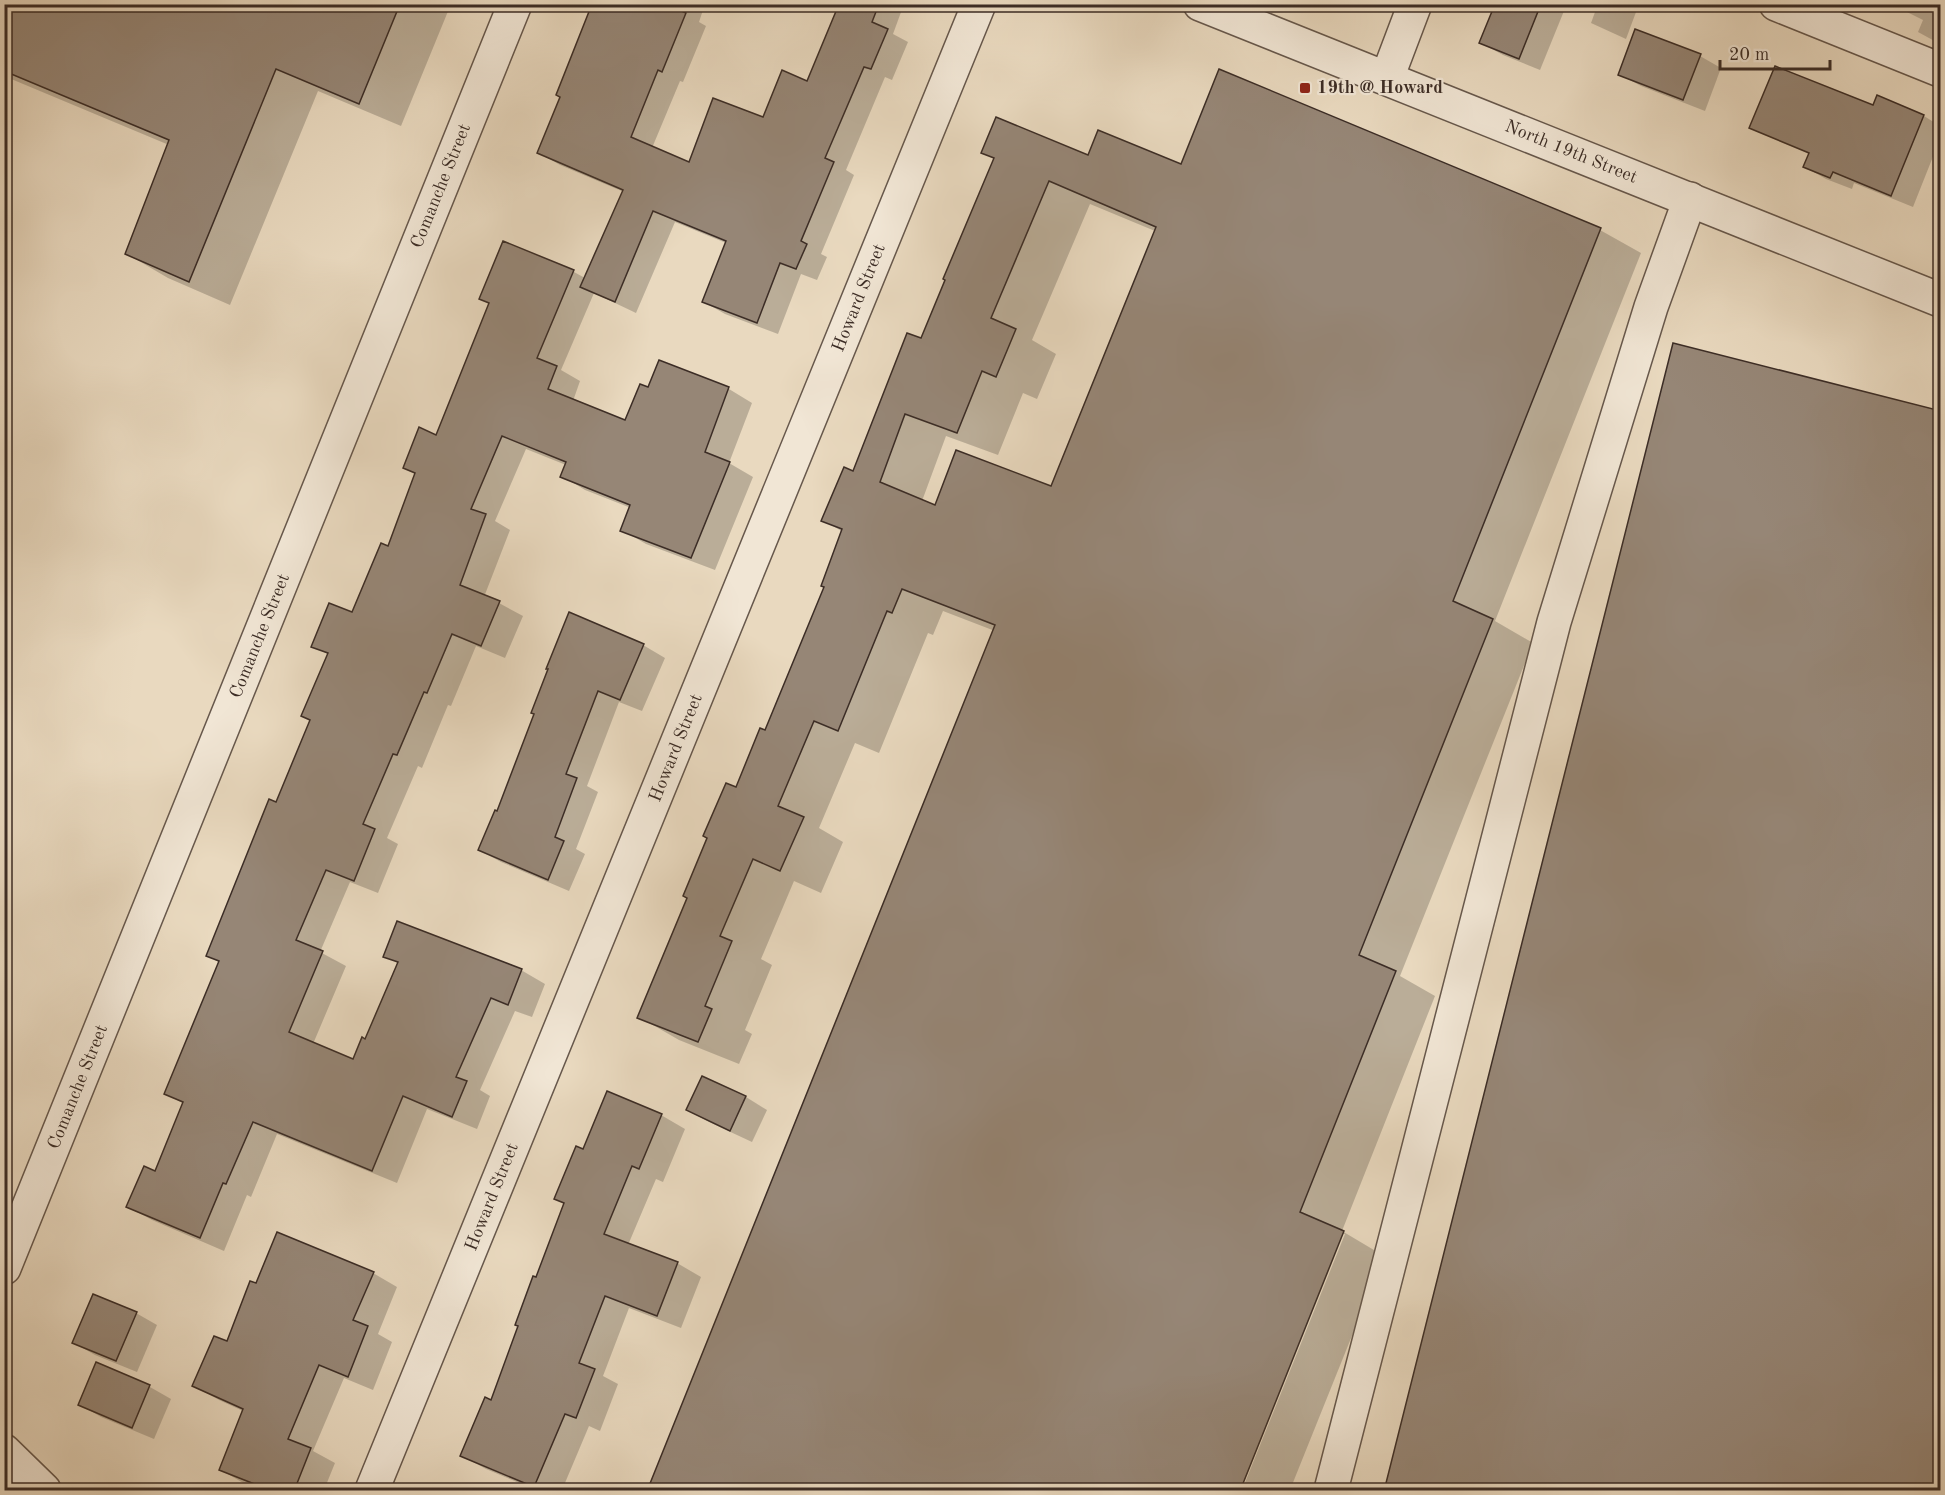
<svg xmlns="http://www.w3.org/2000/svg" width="1945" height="1495" viewBox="0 0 1945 1495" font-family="'Old Standard TT',serif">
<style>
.shadow{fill:#0003;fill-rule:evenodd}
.building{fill:#968676;stroke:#3c2d26;stroke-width:1.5;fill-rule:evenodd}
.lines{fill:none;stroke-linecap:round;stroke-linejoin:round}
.minor-casing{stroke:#67584c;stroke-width:36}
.minor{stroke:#f1e6d5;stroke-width:33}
.poi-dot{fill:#8f2418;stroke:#f1e6d5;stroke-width:2}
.labels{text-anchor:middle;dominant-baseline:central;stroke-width:4.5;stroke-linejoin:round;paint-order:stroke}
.poi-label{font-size:18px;font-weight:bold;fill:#3c2d26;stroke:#f1e6d5;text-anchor:start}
.street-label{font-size:18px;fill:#3c2d26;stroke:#f1e6d5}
</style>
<rect width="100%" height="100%" fill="#e9d9bf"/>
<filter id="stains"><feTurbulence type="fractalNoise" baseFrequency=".00333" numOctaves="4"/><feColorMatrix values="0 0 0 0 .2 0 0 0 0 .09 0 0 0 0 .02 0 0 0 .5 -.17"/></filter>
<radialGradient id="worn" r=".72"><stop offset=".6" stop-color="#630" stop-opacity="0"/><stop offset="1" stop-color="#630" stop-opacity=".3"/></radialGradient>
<!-- shadow -->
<g class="shadow">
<path d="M4,4h447l-50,122 -83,-35 -88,214 -62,-27 -41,-24 42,-109 -165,-69z"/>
<path d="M593,4h112l-6,18 7,4 -23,56 -3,-1 -28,67 37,16 75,-45 44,-36 33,-79h63l-11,30 15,8 -16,38 -7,-3 -39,93 8,5 -33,79 6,3 -10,23 -16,-6 -23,60 -53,-20 -21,-12 22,-59 -51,-21 -39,91 -42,-20 -33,77 19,11 -7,20 53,21 23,-33 11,-27 69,27 23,14 -23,60 24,14 -38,93 -69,-26 -24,-14 9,-22 -46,-18 -23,-14 4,-11 -40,-16 -31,72 15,9 -26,67 15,6 24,13 -18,42 -29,-12 -25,60 -3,-1 -26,63 -4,-2 -31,72 11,6 -20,49 -28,-11 -30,70 26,14 -33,78 41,17 12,-20 33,-77 -14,-8 136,14 24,14 -13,33 -17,-6 -35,79 10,6 -13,33 -50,-20 -30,74 -120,-49 -26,63 -4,-2 -23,56 -72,-31 -24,-13 28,-34 28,-69 -19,-11 55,-130 -13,-8 70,-151 35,-84 17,-65 -16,-9 40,-32 35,-66 29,-74 -12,-7 32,-31 53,-133 14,-60 70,29 11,6 39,-86 -64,-27 -21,-12 23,-56z"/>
<path d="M1496,4h58l10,7 -24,59 -37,-15 -22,-12z"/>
<path d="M1598,4h41l-13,35 -35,-16z"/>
<path d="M1824,4h21l-4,9z"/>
<path d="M1891,4h49v40l-22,-12 5,-12z"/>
<path d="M1700,56l21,12 -16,43 -64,-25 -22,-12z"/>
<path d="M1878,97l46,19 16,10v13l-27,68 -59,-24 -2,6 -26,-10 -21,-12 5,-13 -11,-7 75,-41z"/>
<path d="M983,152l106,5 93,9 418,64 41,23 -146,368 38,22 -133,333 35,20 -93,235 42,25 -94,234h-48l103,-256h-4l-102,256 -244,-859 -52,-20 -10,24 -5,-2 -49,120 -24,-10 -36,85 24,14 -22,51 -27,-12 -33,78 11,6 -27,65 7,4 -13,30 -60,-24 -40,-23 97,-228 30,-57 60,-145 17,-55 -20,-12 31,-47 68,-133 73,-181zM1090,204l65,27 -103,257 -117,18 -13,-5 24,-65 52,19 25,-62 14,6 19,-45 -24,-14z"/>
<path d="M643,645l22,13 -23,53 -23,-9 -32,84 11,6 -22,57 9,5 -16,37 -68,-29 -22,-12 19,-37 38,-100z"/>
<path d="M702,1078l44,19 21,13 -15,32 -43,-20 -22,-12z"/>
<path d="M661,1115l24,14 -22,53 -7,-3 -28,66 49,18 24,14 -20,51 -52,-20 -26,68 15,8 -18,47 -11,-5 -27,64h-26l-50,-21 -24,-13 30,-54 73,-198 -9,-6 28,-47z"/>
<path d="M373,1273l24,14 -19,47 14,8 -19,48 -29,-12 -31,73 22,12 -11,27h-61l-18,-6 -24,-14 22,-59 -24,-11 -25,-14 33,-43 30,-58z"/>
<path d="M136,1313l21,12 -20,47 -42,-17 -21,-12z"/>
<path d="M96,1364l54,23 21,12 -17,40 -53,-22 -22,-13z"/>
</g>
<!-- building -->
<g class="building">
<path d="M4,4h396l-41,100 -83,-35 -87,213 -64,-28 44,-114 -165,-69z"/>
<path d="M592,4h74l20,9 -24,59 -4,-2 -27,67 58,25 24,-64 50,19 19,-47 25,11 32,-77h40l-7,18 16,7 -17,40 -7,-2 -39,91 9,4 -33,79 6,3 -11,25 -16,-6 -23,60 -55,-21 24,-61 -73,-30 -38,91 -35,-15 43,-97 -86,-37 23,-56 -4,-2z"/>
<path d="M1495,4h46l-22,55 -40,-16z"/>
<path d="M1635,29l66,25 -18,46 -65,-25z"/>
<path d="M1775,66l98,39 4,-10 47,20 -33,81 -58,-24 -3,6 -27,-11 6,-14 -60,-25z"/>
<path d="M1219,69l382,159 -148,373 40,18 -134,336 37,16 -96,241 44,19 -104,260h-593l348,-866 -93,-36 -10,24 -5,-2 -49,120 -24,-10 -36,85 26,11 -24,54 -27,-12 -33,77 12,5 -27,65 7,3 -14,33 -61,-24 50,-120 -4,-2 24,-58 -4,-2 23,-53 10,4 24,-59 5,2 59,-143 -3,-1 21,-57 -21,-8 23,-54 9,4 54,-138 14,5 24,-58 -2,-1 51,-121 -13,-5 15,-36 92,38 10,-25 83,34zM1049,181l107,46 -105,259 -95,-36 -21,55 -55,-23 25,-68 52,19 25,-62 14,6 20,-48 -25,-11z"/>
<path d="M503,241l71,29 -37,88 20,8 -9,23 77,31 15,-36 8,3 11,-27 70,27 -24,65 25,10 -39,96 -71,-27 10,-26 -70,-28 6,-15 -64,-26 -31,73 15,5 -26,71 40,16 -19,45 -29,-12 -25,59 -3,-1 -27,63 -4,-1 -30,70 12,5 -21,52 -28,-11 -30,70 27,11 -34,81 64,27 9,-22 3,2 33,-77 -15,-5 14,-36 125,48 -14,36 -17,-7 -35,79 11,4 -15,36 -49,-21 -31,75 -119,-49 -27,62 -3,-1 -23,55 -74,-31 18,-41 11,5 28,-69 -19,-8 55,-133 -13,-5 63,-157 7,3 34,-82 -9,-4 27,-63 -17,-6 18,-44 23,9 29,-69 7,3 27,-73 -12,-5 16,-41 17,8 53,-132 -10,-4z"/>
<path d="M1673,343l268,68v1080h-557z"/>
<path d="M569,612l75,32 -24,56 -22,-9 -32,83 11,4 -22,59 9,4 -16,39 -70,-30 17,-40 2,1 37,-97 -3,-1 17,-44h-2z"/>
<path d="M702,1076l44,20 -16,35 -44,-21z"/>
<path d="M607,1091l55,23 -23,55 -7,-3 -28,68 74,28 -21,54 -52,-20 -26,67 16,6 -19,49 -11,-4 -31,73 -74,-31 25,-59 6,3 27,-74 -3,-1 18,-49 3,1 28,-74 -10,-4 22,-53 7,3z"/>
<path d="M277,1232l97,40 -21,48 15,6 -20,51 -29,-12 -31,74 23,9 -17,43h-22l-53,-21 24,-61 -51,-23 22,-50 13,5 23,-60 6,2z"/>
<path d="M93,1294l44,18 -21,49 -44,-18z"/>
<path d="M96,1362l54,23 -18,43 -54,-23z"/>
</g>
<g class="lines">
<!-- minor casing -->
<g class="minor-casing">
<g id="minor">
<path d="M1200,4l740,296"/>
<path d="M1776,4l164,66"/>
<path d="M1387,78l28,-74"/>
<path d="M4,1268l511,-1264"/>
<path d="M4,1451l40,39"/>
<path d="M372,1490l607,-1486"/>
<path d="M1331,1490l223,-868 97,-315 39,-108"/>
</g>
</g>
<!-- minor -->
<use href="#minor" class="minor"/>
</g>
<!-- markers -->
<rect class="poi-dot" x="1299" y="82" width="12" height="12" rx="3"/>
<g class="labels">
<!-- poi labels -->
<g class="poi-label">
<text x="1317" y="88">19th @ Howard</text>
</g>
<!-- street labels -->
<g class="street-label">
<text transform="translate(1571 152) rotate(22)">North 19th Street</text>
<text transform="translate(441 186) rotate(-68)">Comanche Street</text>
<text transform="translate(859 298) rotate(-68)">Howard Street</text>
<text transform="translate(260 636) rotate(-68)">Comanche Street</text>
<text transform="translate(676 748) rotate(-68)">Howard Street</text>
<text transform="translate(78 1087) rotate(-68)">Comanche Street</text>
<text transform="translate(492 1197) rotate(-68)">Howard Street</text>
</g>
</g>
<!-- margin -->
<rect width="1945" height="1495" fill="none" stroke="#e9d9bf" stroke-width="24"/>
<rect x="6" y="6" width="1933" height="1483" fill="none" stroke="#3c2d26" stroke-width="3"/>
<rect x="12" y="12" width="1921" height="1471" fill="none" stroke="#3c2d26" stroke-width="1.5"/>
<!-- scale -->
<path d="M1720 60v9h110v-9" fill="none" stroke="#3c2d26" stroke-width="3"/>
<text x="1729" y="60" font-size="18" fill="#3c2d26" stroke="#f1e6d5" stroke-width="4.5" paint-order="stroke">20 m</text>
<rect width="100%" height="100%" filter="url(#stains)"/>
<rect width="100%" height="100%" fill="url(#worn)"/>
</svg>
